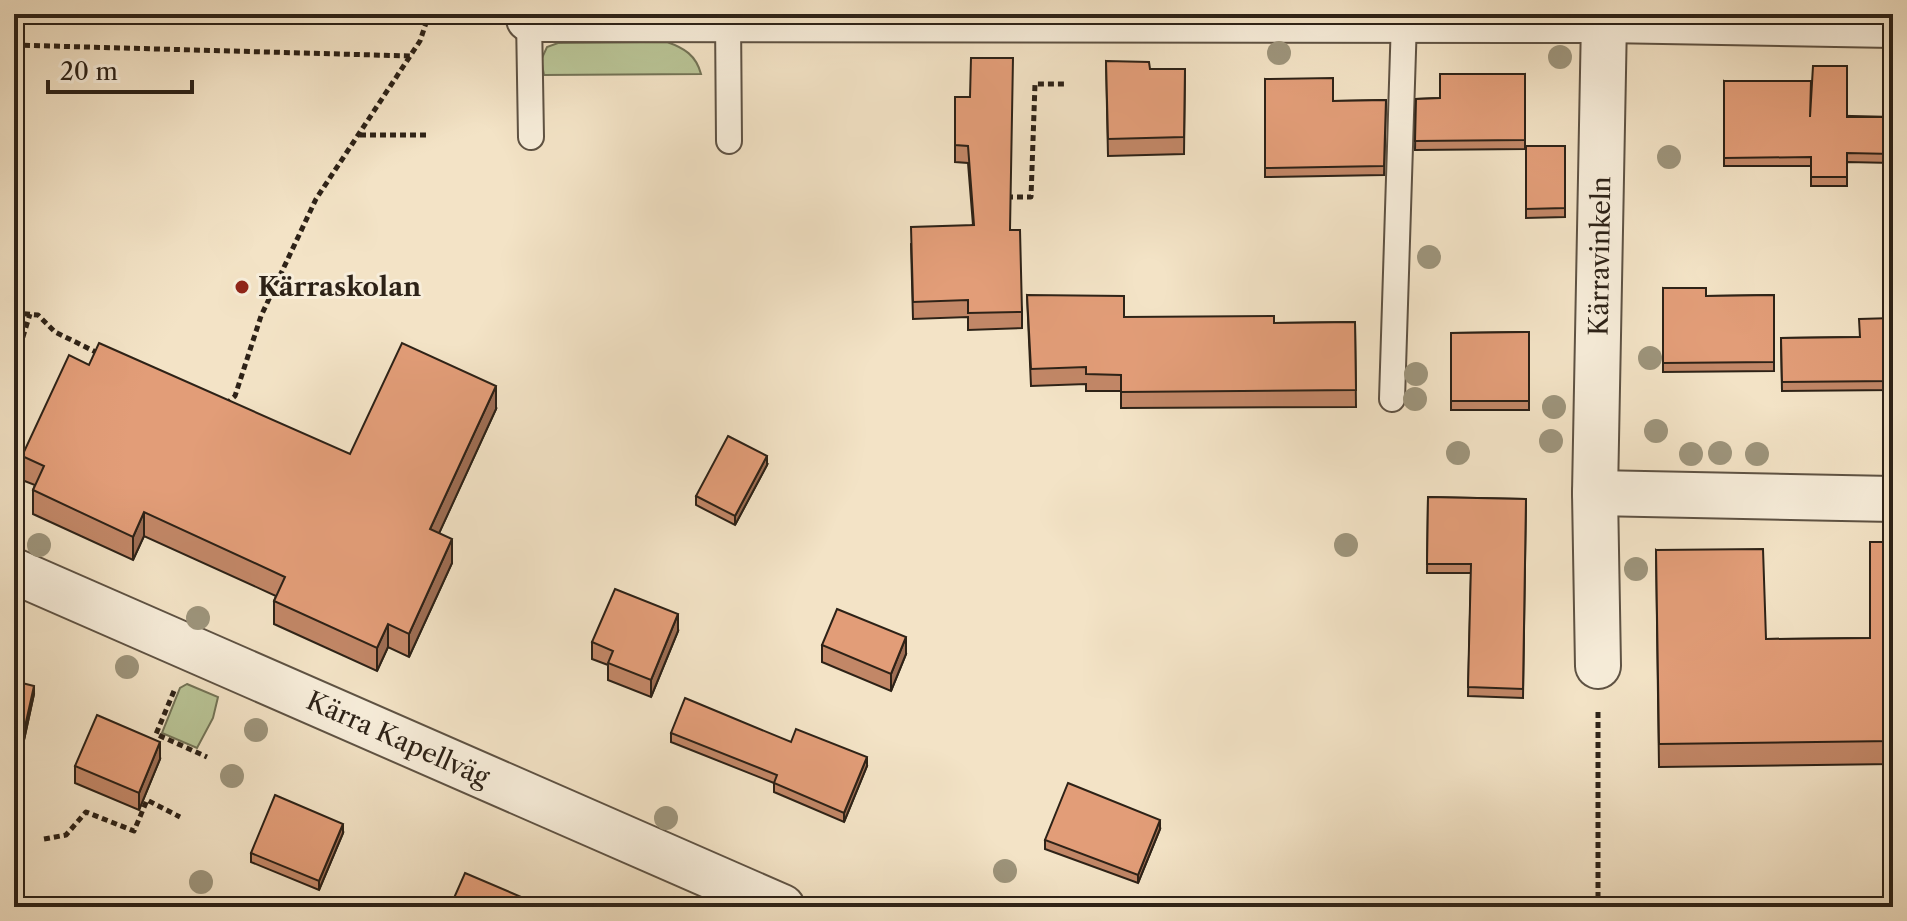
<svg xmlns="http://www.w3.org/2000/svg" width="1907" height="921" viewBox="0 0 1907 921" font-family="'Libre Caslon Text',serif">
<style>
.grass{fill:#b9c496;stroke:#737356;stroke-width:2}
.lines{fill:none;stroke-linecap:round;stroke-linejoin:round}
.lane-casing{stroke:#5e5243;stroke-width:28}
.street-casing{stroke:#5e5243;stroke-width:48}
.path{stroke:#2d2217;stroke-width:5;stroke-dasharray:6 4;stroke-linecap:butt}
.lane{stroke:#f7edda;stroke-width:24}
.street{stroke:#f7edda;stroke-width:44}
.tree{fill:#9d947b}
.wall{fill:#c28767;stroke:#2d2217;stroke-width:2}
.shaded-wall{fill:#9e6e54;stroke:#2d2217;stroke-width:2}
.building{fill:#e29d78;stroke:#2d2217;stroke-width:2}
.poi-dot{fill:#8f2418;stroke:#f7edda;stroke-width:3}
.labels{text-anchor:middle;dominant-baseline:central;stroke-width:6;stroke-linejoin:round;paint-order:stroke}
.street-label{font-size:26px;fill:#2d2217;stroke:#f7edda}
.poi-label{font-size:26px;font-weight:bold;fill:#2d2217;stroke:#f7edda;text-anchor:start}
</style>
<rect width="100%" height="100%" fill="#f3e3c6"/>
<filter id="stains"><feTurbulence type="fractalNoise" baseFrequency=".0025" numOctaves="4"/><feColorMatrix values="0 0 0 0 .2 0 0 0 0 .09 0 0 0 0 .02 0 0 0 .5 -.17"/></filter>
<radialGradient id="worn" r=".72"><stop offset=".6" stop-color="#630" stop-opacity="0"/><stop offset="1" stop-color="#630" stop-opacity=".3"/></radialGradient>
<!-- grass -->
<g class="grass">
<path d="M667,42c17,6 29,13 34,32l-157,1 -3,-15 6,-13 11,-4z"/>
<path d="M187,684l31,13 -5,21 -16,30 -35,-15 18,-45z"/>
</g>
<g class="lines">
<!-- lane casing -->
<g class="lane-casing">
<g id="lane">
<path d="M529,19l2,118"/>
<path d="M728,19l1,122"/>
<path d="M1392,399l12,-379"/>
</g>
</g>
<!-- street casing -->
<g class="street-casing">
<g id="street">
<path d="M529,19l1075,1 289,5"/>
<path d="M1595,493l298,6"/>
<path d="M14,571l768,336"/>
<path d="M1598,666l-3,-173 9,-473"/>
</g>
</g>
<!-- path -->
<g class="path">
<path d="M14,45l397,11"/>
<path d="M360,135h66"/>
<path d="M1007,197h24l4,-113h30"/>
<path d="M14,313l24,2 17,17 45,22"/>
<path d="M14,366l16,-52"/>
<path d="M226,404l9,-8 26,-80 55,-117 104,-158 9,-27"/>
<path d="M174,691l-18,43 51,23"/>
<path d="M1598,712v195"/>
<path d="M44,839l22,-4 20,-23 48,19 13,-31 33,17"/>
</g>
<!-- lane -->
<use href="#lane" class="lane"/>
<!-- street -->
<use href="#street" class="street"/>
</g>
<!-- trees -->
<g class="tree">
<circle cx="1279" cy="53" r="12"/>
<circle cx="1560" cy="57" r="12"/>
<circle cx="1669" cy="157" r="12"/>
<circle cx="1429" cy="257" r="12"/>
<circle cx="1650" cy="358" r="12"/>
<circle cx="1416" cy="374" r="12"/>
<circle cx="1415" cy="399" r="12"/>
<circle cx="1554" cy="407" r="12"/>
<circle cx="1656" cy="431" r="12"/>
<circle cx="1551" cy="441" r="12"/>
<circle cx="1458" cy="453" r="12"/>
<circle cx="1720" cy="453" r="12"/>
<circle cx="1691" cy="454" r="12"/>
<circle cx="1757" cy="454" r="12"/>
<circle cx="39" cy="545" r="12"/>
<circle cx="1346" cy="545" r="12"/>
<circle cx="1636" cy="569" r="12"/>
<circle cx="198" cy="618" r="12"/>
<circle cx="127" cy="667" r="12"/>
<circle cx="256" cy="730" r="12"/>
<circle cx="232" cy="776" r="12"/>
<circle cx="666" cy="818" r="12"/>
<circle cx="1005" cy="871" r="12"/>
<circle cx="201" cy="882" r="12"/>
</g>
<!-- wall -->
<g class="wall">
<path d="M1106,61l44,8h35l-1,85 -76,2z"/>
<path d="M1525,74v75l-110,1 1,-51 24,-1z"/>
<path d="M1265,79l68,22 53,-1 -2,75 -119,2z"/>
<path d="M1724,81l86,34 83,2v46l-46,-1v24h-36v-20h-87z"/>
<path d="M955,97l55,133 12,82v16l-54,2v-13l-55,2 -2,-75 62,-19 -5,-62 -13,-1z"/>
<path d="M1526,146h39v71l-39,1z"/>
<path d="M1663,288l43,8 68,-1v76l-111,1z"/>
<path d="M1027,295l97,22 150,6 81,-1 1,85 -235,1v-17h-35v-7l-55,2z"/>
<path d="M1893,318v72l-111,1 -1,-53 78,-1z"/>
<path d="M1529,332v78h-78v-77z"/>
<path d="M496,409l-57,124 13,30 -43,94 -21,-10 -11,24 -103,-47v-23l2,-5 -132,-60 -11,24 -100,-46v-24l2,-5 -13,-5v-24l328,-2z"/>
<path d="M767,465l-32,60 -39,-20v-9z"/>
<path d="M1428,497l98,2 -3,199 -55,-2 3,-123h-44z"/>
<path d="M1893,542v222l-234,3 -3,-217 110,89 104,-1z"/>
<path d="M678,631l-27,66 -43,-17v-15l-16,-6v-17z"/>
<path d="M822,645l84,9 -15,37 -69,-29z"/>
<path d="M14,681l20,13 -10,46 -10,-5z"/>
<path d="M671,733l120,9 76,24 -23,56 -70,-30v-9l-103,-41z"/>
<path d="M160,759l-21,51 -64,-27v-17z"/>
<path d="M1160,829l-22,54 -93,-34v-9z"/>
<path d="M343,833l-24,57 -68,-28v-9z"/>
</g>
<!-- shaded-wall -->
<g class="shaded-wall">
<path d="M496,386v23l-66,144v-24z"/>
<path d="M767,456v9l-32,60v-9z"/>
<path d="M144,512v24l-11,24v-23z"/>
<path d="M452,539v24l-43,94v-23z"/>
<path d="M678,614v17l-27,66v-17z"/>
<path d="M388,624v23l-11,24v-23z"/>
<path d="M906,637v17l-15,37v-17z"/>
<path d="M34,686v8l-10,46v-9z"/>
<path d="M160,742v17l-21,51v-17z"/>
<path d="M867,757v9l-23,56v-9z"/>
<path d="M1160,820v9l-22,54v-8z"/>
<path d="M343,824v9l-24,57v-9z"/>
</g>
<!-- building -->
<g class="building">
<path d="M971,58h42l-3,172h10l2,82 -54,1v-13l-55,2 -2,-75 63,-2 -6,-79 -13,-1v-48h15z"/>
<path d="M1106,61l43,1 1,7h35l-1,68 -76,2z"/>
<path d="M1813,66h34v51h46v37l-46,-1v24h-36v-20l-87,1v-77h87l-1,36z"/>
<path d="M1440,74h85v66l-110,1 1,-42 24,-1z"/>
<path d="M1333,78v23l53,-1 -2,66 -119,2v-89z"/>
<path d="M1526,146h39v62l-39,1z"/>
<path d="M1663,288h43v8l68,-1v67l-111,1z"/>
<path d="M1027,295l97,1v21l150,-1v7l81,-1 1,68 -235,2v-17l-35,-1v-7l-55,2z"/>
<path d="M1893,318v63l-111,1 -1,-44 79,-1 -1,-18z"/>
<path d="M1529,332v69h-78v-68z"/>
<path d="M99,343l251,111 52,-111 94,43 -66,143 22,10 -43,95 -21,-10 -11,24 -103,-47 11,-24 -141,-65 -11,25 -100,-47 11,-24 -22,-10 47,-101 20,10z"/>
<path d="M728,436l39,20 -32,60 -39,-20z"/>
<path d="M1428,497l98,2 -3,190 -55,-2 3,-123h-44z"/>
<path d="M1870,542h23v199l-234,3 -3,-194 107,-1 3,90 104,-1z"/>
<path d="M615,589l63,25 -27,66 -43,-17 5,-12 -21,-9z"/>
<path d="M837,609l69,28 -15,37 -69,-29z"/>
<path d="M14,681l20,5 -10,45 -10,-5z"/>
<path d="M685,698l106,44 5,-13 71,28 -23,56 -70,-30 3,-8 -106,-42z"/>
<path d="M97,715l63,27 -21,51 -64,-27z"/>
<path d="M1068,783l92,37 -22,55 -93,-35z"/>
<path d="M275,795l68,29 -24,57 -68,-28z"/>
<path d="M465,873l68,29 -2,5h-81z"/>
<path d="M1350,900l14,7h-17z"/>
</g>
<!-- markers -->
<circle class="poi-dot" cx="242" cy="287" r="8"/>
<g class="labels">
<!-- street labels -->
<g class="street-label">
<text transform="translate(1600 256) rotate(-89)">Kärravinkeln</text>
<text transform="translate(398 739) rotate(24)">Kärra Kapellväg</text>
</g>
<!-- poi labels -->
<g class="poi-label">
<text x="258" y="287">Kärraskolan</text>
</g>
</g>
<!-- margin -->
<rect width="1907" height="921" fill="none" stroke="#f3e3c6" stroke-width="48"/>
<rect x="16" y="16" width="1875" height="889" fill="none" stroke="#2d2217" stroke-width="4"/>
<rect x="24" y="24" width="1859" height="873" fill="none" stroke="#2d2217" stroke-width="2"/>
<!-- scale -->
<path d="M48 80v12h144v-12" fill="none" stroke="#2d2217" stroke-width="4"/>
<text x="60" y="80" font-size="24" fill="#2d2217" stroke="#f7edda" stroke-width="6" paint-order="stroke">20 m</text>
<rect width="100%" height="100%" filter="url(#stains)"/>
<rect width="100%" height="100%" fill="url(#worn)"/>
</svg>
